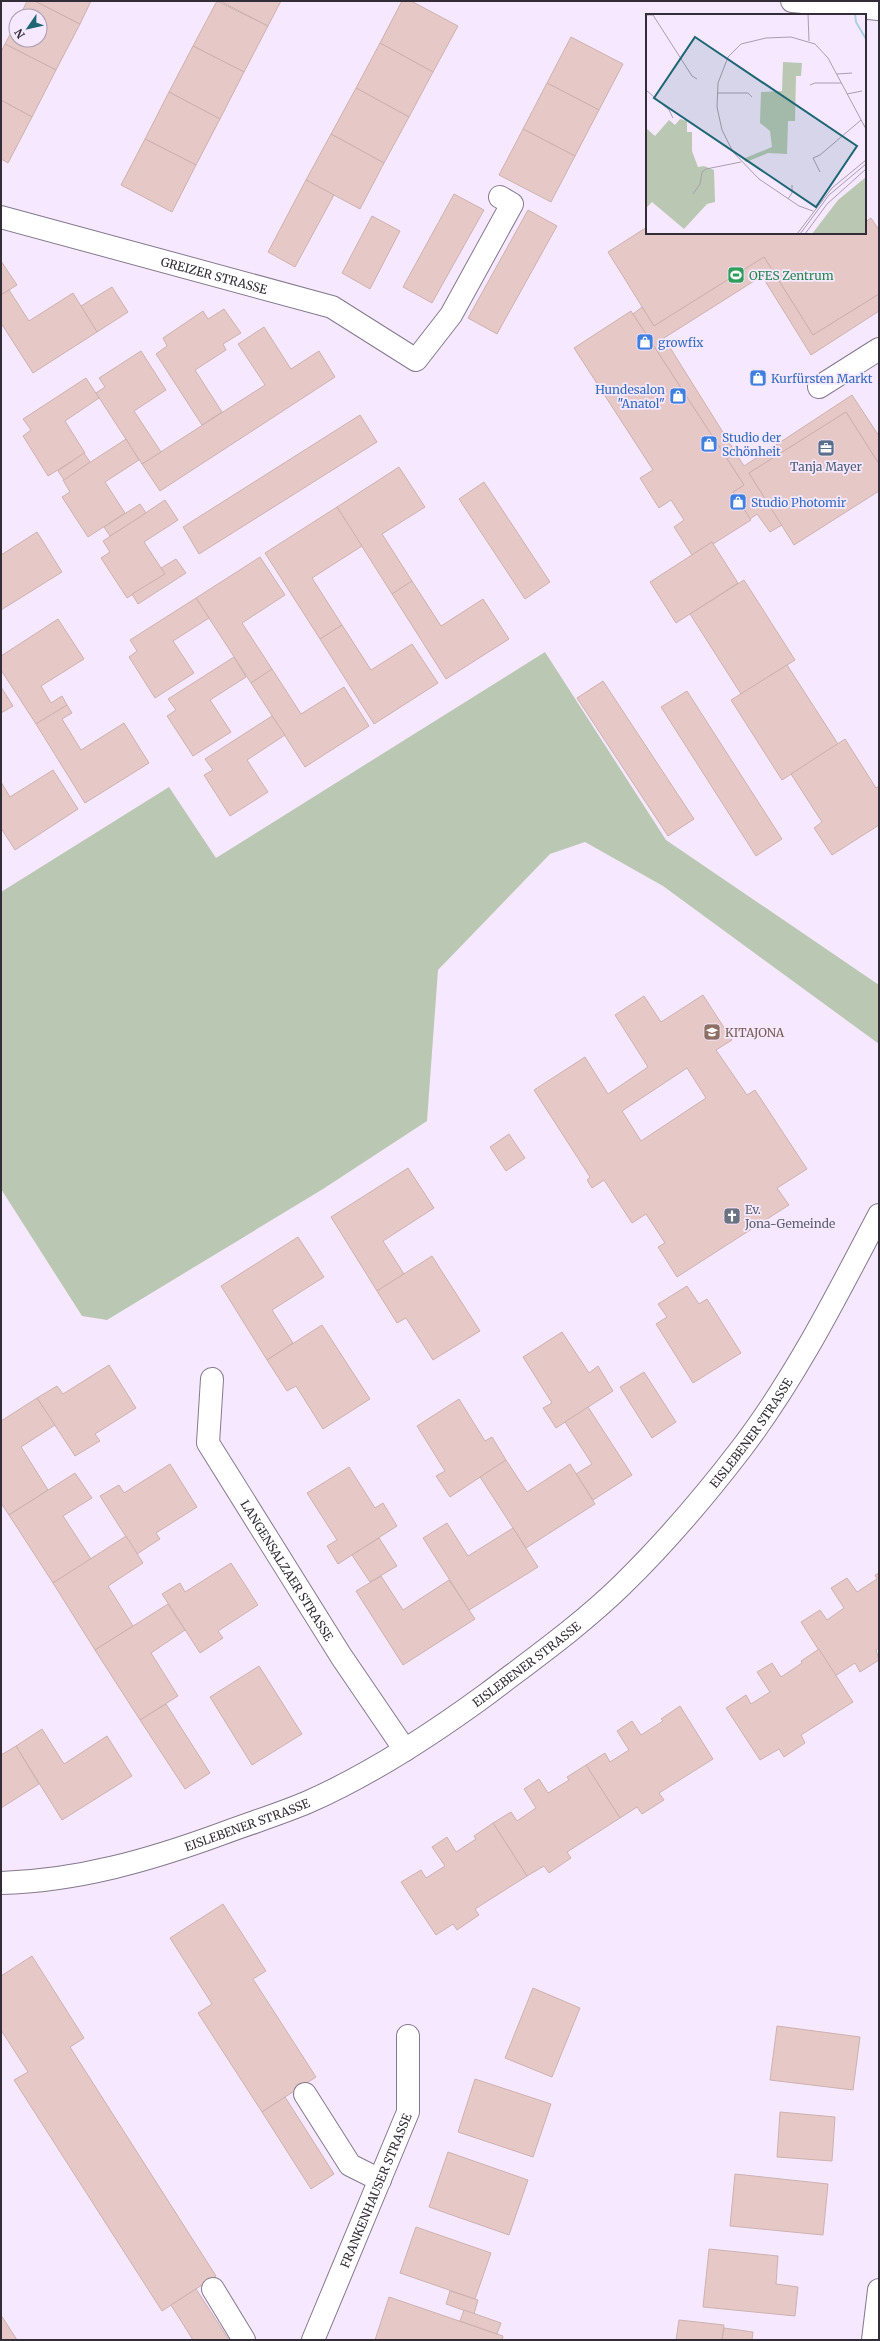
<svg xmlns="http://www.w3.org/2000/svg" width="880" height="2341" viewBox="0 0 880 2341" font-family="Merriweather,serif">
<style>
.green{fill:#bac8b3}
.building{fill:#e6c9c7;stroke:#cdb1af;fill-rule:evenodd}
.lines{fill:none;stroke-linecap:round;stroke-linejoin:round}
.minor-casing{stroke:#85798d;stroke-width:24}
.major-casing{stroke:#85798d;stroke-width:24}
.minor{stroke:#fff;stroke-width:22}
.major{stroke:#fff;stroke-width:22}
.labels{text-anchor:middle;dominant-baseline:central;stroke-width:3.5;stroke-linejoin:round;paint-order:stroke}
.leisure-label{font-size:12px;fill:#27864d;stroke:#f6e9ff;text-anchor:start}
.street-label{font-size:12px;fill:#322d36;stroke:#f6e9ff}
.shop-label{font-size:12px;fill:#366cbe;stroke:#f6e9ff;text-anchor:start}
.service-label{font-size:12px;fill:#4e5e75;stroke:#f6e9ff}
.education-label{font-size:12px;fill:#785e54;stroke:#f6e9ff;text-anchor:start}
.worship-label{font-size:12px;fill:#5b616d;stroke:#f6e9ff;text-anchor:start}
.inset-river{fill:none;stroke:#aad1df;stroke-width:2}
.inset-road{fill:none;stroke:#a89eaf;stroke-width:1}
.view{fill:#1f6675;fill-opacity:0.15;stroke:#1f6675;stroke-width:2}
.inset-edge{fill:none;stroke:#322d36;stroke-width:2}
</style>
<rect width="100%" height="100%" fill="#f6e9ff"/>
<!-- green -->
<path class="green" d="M545,652l121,188 213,145v59l-216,-158 -78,-44 -35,12 -112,116 -11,151 -104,68 -216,131 -25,-4 -81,-127v-297l168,-105 47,71z"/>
<!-- building -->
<g class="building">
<path d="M27,1h8l45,23 -24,46 -51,-26 11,-21v17h24v-24h-20z"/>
<path d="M35,1h56l-11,23z"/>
<path d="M217,1l51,25 -24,46 -51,-26z"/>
<path d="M220,1h61l-13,25z"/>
<path d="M402,1h9l47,25 -25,46 -53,-29z"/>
<path d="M571,37l52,27 -24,46 -52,-27z"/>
<path d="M380,43l53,29 -24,45 -53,-29z"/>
<path d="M5,44l51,26 -24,47 -31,-17v-48z"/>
<path d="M193,46l51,26 -24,47 -51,-27z"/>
<path d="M547,83l52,27 -24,46 -52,-27z"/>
<path d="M356,88l53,29 -25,46 -53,-29z"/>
<path d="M169,92l51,27 -24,46 -51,-26z"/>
<path d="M1,100l31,17 -24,46 -7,-4z"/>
<path d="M523,129l52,27 -24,46 -52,-27z"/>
<path d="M331,134l53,29 -24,46 -54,-29z"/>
<path d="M145,139l51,26 -24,47 -51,-27z"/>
<path d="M306,180l28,15 -39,72 -27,-15z"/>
<path d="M454,194l30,16 -52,93 -29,-16z"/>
<path d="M528,210l29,16 -60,108 -29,-16z"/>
<path d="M372,216l28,15 -30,58 -28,-16z"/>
<path d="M871,218l8,12v64l-66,41 -49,-78 -110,69 -46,-74 39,-25v6h218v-11z"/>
<path d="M764,257l49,78 66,-41v17l-68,44 -49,-79 -98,62 80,128 108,-71 27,41v28l-33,-52 -97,61 33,52 -12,7 -13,-18 -7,5 -17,-27 11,-7 -111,-171 9,-7 12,19z"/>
<path d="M1,261l16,24 -16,10z"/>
<path d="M112,287l16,25 -31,20 -16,-26z"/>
<path d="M9,290l20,31 44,-28 24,39 -64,41 -32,-50v-28z"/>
<path d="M224,309l17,24 -18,11 3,6 -31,20 27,42 -20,13 -46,-71 11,-8 -4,-8 40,-27 5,8z"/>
<path d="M631,311l113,174 -11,7 18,28 -38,24 -1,-2 -20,13 -18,-28 10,-7 -13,-20 -12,8 -19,-30 13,-8 -79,-122z"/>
<path d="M264,327l27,42 28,-18 16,26 -175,114 -18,-27 123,-79 -27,-41z"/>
<path d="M141,351l25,39 -32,21 27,41 -19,12 -46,-71 9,-6 -6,-9z"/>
<path d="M86,378l13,20 -34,23 20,32 -37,23 -25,-40 8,-6 -8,-11z"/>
<path d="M846,412l33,52v27l-85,54 -45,-72z"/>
<path d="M360,415l17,27 -178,112 -16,-27z"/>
<path d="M126,439l13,21 -34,22 20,31 -37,24 -26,-40 8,-5 -7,-12z"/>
<path d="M84,453l6,9 -26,18 -6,-9z"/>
<path d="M399,467l26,40 -43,27 30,47 -20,13 -55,-87z"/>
<path d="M484,482l66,100 -25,17 -66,-100z"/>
<path d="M165,500l13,20 -34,22 21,32 -38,24 -26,-40 9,-6 -7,-11z"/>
<path d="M140,504l6,9 -36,23 -6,-9z"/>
<path d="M337,507l25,39 -50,32 30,47 -22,14 -55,-86z"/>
<path d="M37,532l25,40 -61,38v-55z"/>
<path d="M712,542l26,41 -62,40 -26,-41z"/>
<path d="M260,557l25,38 -43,28 30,46 -21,14 -55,-85z"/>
<path d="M176,559l10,14 -48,31 -6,-10 33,-20 -4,-6z"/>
<path d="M744,580l51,80 -54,34 -51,-80z"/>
<path d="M412,581l29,45 42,-27 26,40 -63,40 -54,-85z"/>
<path d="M196,598l13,20 -36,23 21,32 -39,25 -26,-41 8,-6 -7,-11z"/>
<path d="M58,619l26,40 -43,27 10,17 11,-7 5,9 -31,19 -35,-54v-14z"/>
<path d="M342,625l29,45 41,-26 26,39 -64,41 -54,-85z"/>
<path d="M234,657l12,20 -36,23 21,32 -38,24 -26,-40 9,-6 -8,-11z"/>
<path d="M787,665l51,79 -56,36 -51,-80z"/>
<path d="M272,669l29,45 43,-27 25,39 -64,41 -54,-84z"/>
<path d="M603,681l91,138 -26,17 -91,-138z"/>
<path d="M1,687l12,19 -12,7z"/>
<path d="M687,691l95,148 -26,17 -95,-149z"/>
<path d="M67,705l5,8 -10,6 19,31 43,-27 25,40 -64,40 -49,-79z"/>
<path d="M272,716l13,19 -38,25 21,32 -38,24 -26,-41 9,-5 -8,-11z"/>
<path d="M845,739l31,49 3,-2v39l-47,30 -18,-27 8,-6 -31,-48z"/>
<path d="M53,770l25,39 -63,41 -14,-22v-46l9,15z"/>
<path d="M703,995l29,45 -16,10 31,45 8,-5 52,79 -30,19 12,17 -112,72 -19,-30 7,-4 -19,-29 -14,9 -28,-43 -12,8 -5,-8 3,-3 -56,-87 51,-33 23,37 40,-27 -33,-52 29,-19 17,26zM687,1068l19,30 -65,43 -19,-30z"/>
<path d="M509,1134l16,24 -19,13 -16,-24z"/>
<path d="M408,1168l26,40 -51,33 21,33 -27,17 -46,-74z"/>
<path d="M298,1237l26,40 -52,33 21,33 -26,17 -46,-74z"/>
<path d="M432,1256l48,75 -47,29 -27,-42 -9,5 -20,-32z"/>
<path d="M687,1286l12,18 8,-5 34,54 -48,30 -37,-59 11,-7 -9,-13z"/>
<path d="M322,1325l48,74 -47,30 -27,-43 -9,5 -20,-31z"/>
<path d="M562,1332l27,41 9,-7 15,25 -57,37 -13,-20 9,-5 -29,-46z"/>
<path d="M109,1365l27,43 -41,26 5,7 -25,15 -38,-58 20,-12 6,8z"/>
<path d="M644,1372l32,50 -24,16 -32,-51z"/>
<path d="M37,1398l18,27 -34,22 27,43 -39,25 -8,-12v-82z"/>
<path d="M459,1399l26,42 7,-4 14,23 -56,37 -14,-21 9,-5 -28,-45z"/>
<path d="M588,1407l44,68 -39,25 -17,-26 16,-10 -27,-42z"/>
<path d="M506,1460l21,32 43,-28 25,40 -69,44 -46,-71z"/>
<path d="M170,1464l27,43 -41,26 4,6 -23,15 -37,-58 19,-11 5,8z"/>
<path d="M349,1467l26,41 8,-5 14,23 -59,38 -11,-18 10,-6 -30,-47z"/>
<path d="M75,1473l17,25 -29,18 28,43 -38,24 -44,-68z"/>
<path d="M447,1523l21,33 45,-28 25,39 -69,43 -46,-72z"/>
<path d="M126,1536l17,27 -35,23 25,40 -38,24 -42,-67z"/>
<path d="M379,1538l18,28 -27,16 -18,-27z"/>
<path d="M231,1563l27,42 -40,26 5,7 -23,15 -38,-59 18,-11 5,9z"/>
<path d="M879,1573v75l-3,2 3,10 -19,12 -5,-9 -20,13 -34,-54 19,-12 7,10 17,-12 -13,-20 16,-10 10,14 20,-13 -2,-4z"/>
<path d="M381,1576l22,34 46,-30 26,39 -72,46 -47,-74z"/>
<path d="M168,1604l17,26 -34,23 27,43 -38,24 -45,-70z"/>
<path d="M819,1649l34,53 -52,33 4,8 -21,14 -5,-8 -19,11 -34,-52 20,-13 5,9 19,-12 -13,-20 15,-9 9,14 21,-14 -1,-2z"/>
<path d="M259,1666l43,68 -50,31 -42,-68z"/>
<path d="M166,1704l44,69 -25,16 -45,-69z"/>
<path d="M680,1706l33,53 -54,34 5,7 -22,14 -5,-7 -17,11 -34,-53 19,-12 5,9 19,-12 -12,-19 15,-10 9,14 22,-14 -2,-2z"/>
<path d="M42,1729l22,35 43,-28 25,40 -70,44 -46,-74z"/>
<path d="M16,1746l23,38 -38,24v-53z"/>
<path d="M586,1765l34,53 -53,34 4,6 -22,15 -5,-7 -17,10 -34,-53 18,-11 6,9 19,-13 -12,-19 15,-10 9,14 21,-13 -2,-3z"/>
<path d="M493,1823l34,53 -52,33 4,6 -22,15 -4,-6 -17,11 -35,-53 20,-12 5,8 19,-12 -13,-19 15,-10 9,15 20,-13 -2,-3z"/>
<path d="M223,1904l43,67 -13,8 63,98 -54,35 -64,-99 14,-9 -42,-66z"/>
<path d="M32,1956l52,82 -14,9 146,229 -54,35 -148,-231 14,-8 -27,-42v-54z"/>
<path d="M533,1988l47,20 -28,69 -47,-19z"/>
<path d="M777,2026l83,11 -7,53 -83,-10z"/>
<path d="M475,2079l76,25 -18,53 -75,-25z"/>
<path d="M285,2097l49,77 -23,15 -49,-77z"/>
<path d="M780,2112l55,5 -3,44 -55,-4z"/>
<path d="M448,2152l80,28 -19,55 -80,-28z"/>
<path d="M735,2174l93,10 -5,51 -93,-9z"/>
<path d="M416,2227l75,26 -16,46 -75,-26z"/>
<path d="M709,2249l69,7 -2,28 22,3 -3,29 -92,-9z"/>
<path d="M196,2289l33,51h-36l-22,-35z"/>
<path d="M450,2291l28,9 -4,14 -28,-10z"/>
<path d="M389,2297l114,39 -1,4h-127z"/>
<path d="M464,2310l37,13 -4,11 -37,-13z"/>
<path d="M1,2315l16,25h-16z"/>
<path d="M679,2320l45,5 -2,15h-46z"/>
<path d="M724,2328l29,4 -1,8h-30z"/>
</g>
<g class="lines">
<!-- minor casing -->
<g class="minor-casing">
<g id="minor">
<path id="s1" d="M1,217l331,90 84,53 35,-45 61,-111 -12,-7"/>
<path d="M819,387l60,-38"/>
<path id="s2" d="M212,1379l-4,64 133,213 64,94"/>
<path id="s3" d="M1,1883c76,-2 149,-23 220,-49 29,-11 59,-20 87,-32 64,-28 123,-67 179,-108 46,-35 94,-69 135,-109 43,-42 83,-89 119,-136 55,-72 96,-154 138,-234"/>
<path d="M305,2094l45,71 30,15"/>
<path d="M213,2289l31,51"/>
<path id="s4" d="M313,2340l95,-228v-76"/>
<path d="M873,2340l6,-50"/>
</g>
</g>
<!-- major casing -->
<g class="major-casing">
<path id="major" d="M792,1l87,8"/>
</g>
<!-- minor -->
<use href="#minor" class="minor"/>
<!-- major -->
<use href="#major" class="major"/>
</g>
<!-- icons -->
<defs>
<g id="stadium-square" transform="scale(0.9)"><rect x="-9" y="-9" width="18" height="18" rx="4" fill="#2e9e5b" stroke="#f6e9ff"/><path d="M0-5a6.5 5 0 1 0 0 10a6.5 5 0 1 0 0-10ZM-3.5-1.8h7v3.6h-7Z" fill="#fff"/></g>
<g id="shop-square" transform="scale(0.9)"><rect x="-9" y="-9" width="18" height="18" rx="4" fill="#3f7fe0" stroke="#f6e9ff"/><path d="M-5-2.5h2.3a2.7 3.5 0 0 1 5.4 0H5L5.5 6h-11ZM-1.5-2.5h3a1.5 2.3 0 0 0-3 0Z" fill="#fff"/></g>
<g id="office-square" transform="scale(0.9)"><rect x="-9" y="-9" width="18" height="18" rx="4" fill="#5c6f8a" stroke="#f6e9ff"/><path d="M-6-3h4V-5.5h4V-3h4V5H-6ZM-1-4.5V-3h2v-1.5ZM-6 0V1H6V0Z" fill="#fff"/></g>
<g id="school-square" transform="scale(0.9)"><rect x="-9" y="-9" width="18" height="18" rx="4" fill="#8d6e63" stroke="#f6e9ff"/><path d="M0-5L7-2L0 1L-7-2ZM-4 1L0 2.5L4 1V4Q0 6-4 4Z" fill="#fff"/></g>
<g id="church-square" transform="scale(0.9)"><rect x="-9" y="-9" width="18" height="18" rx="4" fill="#6b7280" stroke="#f6e9ff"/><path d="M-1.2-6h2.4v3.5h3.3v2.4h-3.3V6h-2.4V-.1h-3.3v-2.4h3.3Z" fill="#fff"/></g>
</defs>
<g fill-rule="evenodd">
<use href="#stadium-square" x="736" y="275"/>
<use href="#shop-square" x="645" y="342"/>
<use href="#shop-square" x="758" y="378"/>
<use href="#shop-square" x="678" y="396"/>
<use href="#shop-square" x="709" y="444"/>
<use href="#office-square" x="826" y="448"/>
<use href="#shop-square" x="738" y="502"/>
<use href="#school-square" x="712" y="1032"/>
<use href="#church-square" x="732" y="1216"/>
</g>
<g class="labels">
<!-- leisure labels -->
<g class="leisure-label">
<text x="749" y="275">OFES Zentrum</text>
</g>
<!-- street labels -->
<g class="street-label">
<text stroke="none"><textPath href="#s1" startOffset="221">GREIZER STRASSE</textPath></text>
<text stroke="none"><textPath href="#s3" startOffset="902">EISLEBENER STRASSE</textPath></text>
<text stroke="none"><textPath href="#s2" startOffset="214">LANGENSALZAER STRASSE</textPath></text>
<text stroke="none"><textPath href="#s3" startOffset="578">EISLEBENER STRASSE</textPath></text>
<text stroke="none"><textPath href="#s3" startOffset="254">EISLEBENER STRASSE</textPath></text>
<text stroke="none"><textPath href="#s4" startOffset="162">FRANKENHAUSER STRASSE</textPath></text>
</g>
<!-- shop labels -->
<g class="shop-label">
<text x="658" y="342">growfix</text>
<text x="771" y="378">Kurfürsten Markt</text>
<text x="665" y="389" text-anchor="end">Hundesalon<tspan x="665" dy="14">"Anatol"</tspan></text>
<text x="722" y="437">Studio der<tspan x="722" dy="14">Schönheit</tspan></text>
<text x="751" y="502">Studio Photomir</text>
</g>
<!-- service labels -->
<g class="service-label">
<text x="826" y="466">Tanja Mayer</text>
</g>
<!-- education labels -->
<g class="education-label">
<text x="725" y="1032">KITAJONA</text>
</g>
<!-- worship labels -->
<g class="worship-label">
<text x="745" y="1209">Ev.<tspan x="745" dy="14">Jona-Gemeinde</tspan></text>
</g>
</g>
<!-- overview -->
<g transform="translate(646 14)">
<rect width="220" height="220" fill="#f6e9ff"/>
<path d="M137,48l19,1 -1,13h-5l-1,45h-7l-1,33 -19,-1 -22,9 -3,-3 29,-12 -2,-16 -10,-8 1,-31 21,-1zM34,105l7,2v11h5v19l6,16 6,-1 10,4 1,32 -8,2 -23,25 -32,-27 -6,6v-80l9,8 14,-16 6,5zM220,163v57h-54l26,-34z" fill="#bac8b3"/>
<path class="inset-river" d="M209,0l1,8 10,17"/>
<path class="inset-road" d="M162,0l1,27M0,1h7l39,61 5,3M191,60l15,-1M164,71l5,-2h26M0,76l23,20 4,8M71,79h31l4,4M201,80l15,-3M174,158l-7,-14 7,-3 41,-35M47,180l7,-10 2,-12 4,-3 35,-7M142,185l4,-6v-8M167,197l-14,-5 -40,-27 -26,-27 -11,-22 -5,-23 1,-24 10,-26 13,-13 25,-6 25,-1 24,7 13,14 38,71M151,220l35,-46 34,-28M154,220l29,-39 37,-31M159,220l22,-30 39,-35"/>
<path class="view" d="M49,23l162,109 -41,61 -162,-109z"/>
<rect width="220" height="220" class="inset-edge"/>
</g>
<!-- border -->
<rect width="880" height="2341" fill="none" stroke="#322d36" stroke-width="4"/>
<!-- north arrow -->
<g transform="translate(28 28) rotate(236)"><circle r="19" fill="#f6e9ff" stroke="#a89eaf"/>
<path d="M0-3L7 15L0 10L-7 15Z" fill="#1f6675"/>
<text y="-6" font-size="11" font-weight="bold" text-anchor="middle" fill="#322d36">N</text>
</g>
</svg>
